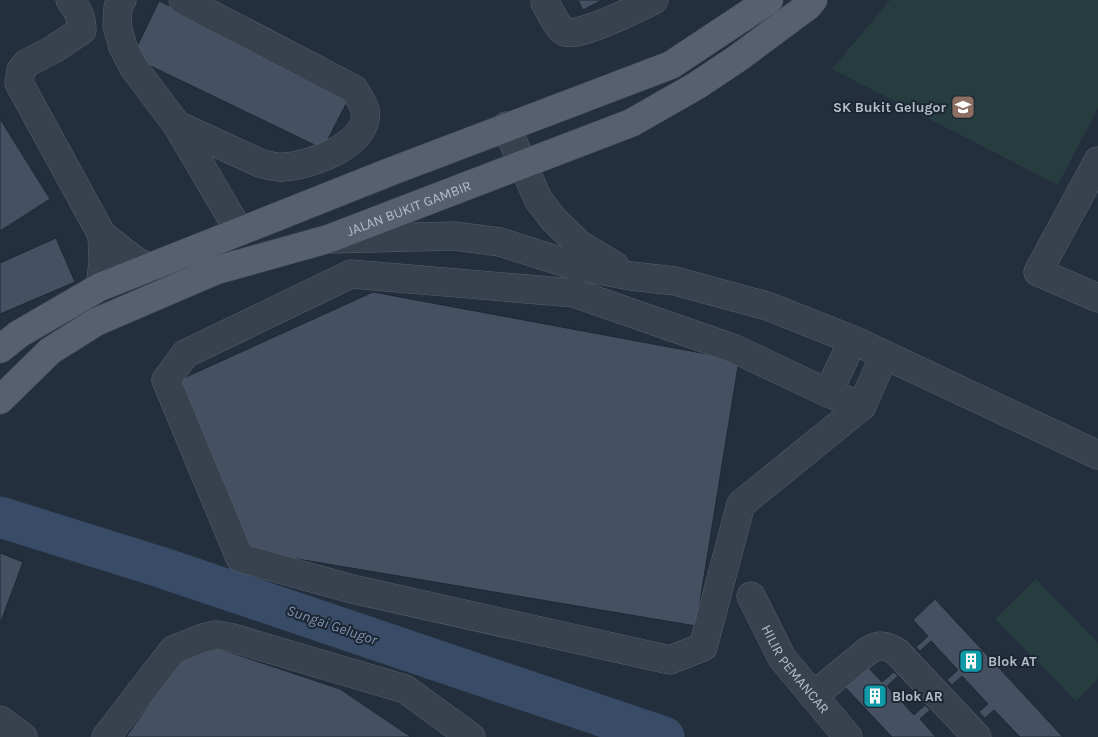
<svg xmlns="http://www.w3.org/2000/svg" width="1098" height="737" viewBox="0 0 1098 737" font-family="Karla,sans-serif">
<style>
.green{fill:#263c3f}
.lines{fill:none;stroke-linecap:round;stroke-linejoin:round}
.river{stroke:#394c67;stroke-width:41}
.building{fill:#455162;stroke:#1f2835}
.minor-casing{stroke:#565f6c;stroke-width:29}
.major-casing{stroke:#414a57;stroke-width:29}
.minor{stroke:#38414e;stroke-width:28}
.major{stroke:#56606e;stroke-width:28}
.labels{text-anchor:middle;dominant-baseline:central;stroke-width:4;stroke-linejoin:round;paint-order:stroke}
.poi-label{font-size:14px;font-weight:bold;fill:#b4bcc9;stroke:#1d2633;text-anchor:start}
.street-label{font-size:14px;fill:#b4bcc9;stroke:#1d2633}
.water-label{font-size:15px;font-style:italic;fill:#7c92b1;stroke:#1d2633}
</style>
<rect width="100%" height="100%" fill="#242f3e"/>
<!-- green -->
<g class="green">
<path d="M890,0h208v108l-40,77 -226,-116z"/>
<path d="M1036,579l62,64v36l-22,22 -81,-82z"/>
</g>
<g class="lines">
<!-- river -->
<path class="river" d="M0,517l160,50 504,170"/>
</g>
<!-- building -->
<g class="building">
<path d="M578,0h24l-19,10z"/>
<path d="M159,1l192,93 -28,55 -191,-92z"/>
<path d="M0,119l50,80 -50,32z"/>
<path d="M56,238l19,44 -75,32v-51z"/>
<path d="M373,292l366,68 -43,266 -446,-75 -75,-169z"/>
<path d="M0,553l23,9 -23,62z"/>
<path d="M935,599l128,138h-43l-26,-27 -9,8 -6,-6 9,-8 -26,-28 -10,9 -5,-5 11,-10 -27,-29 -11,10 -4,-4 12,-11 -15,-16z"/>
<path d="M220,649l120,40 71,48h-285l58,-83z"/>
<path d="M867,666l15,16 12,-10 4,4 -11,10 27,29 11,-10 5,5 -10,9 16,18h-44l-47,-50z"/>
</g>
<g class="lines">
<!-- minor casing -->
<g class="minor-casing">
<g id="minor">
<path d="M70,0c8,10 12,18 12,30l-28,19 -27,14 -6,7 -2,13 83,152 35,27 13,5"/>
<path d="M122,0l-4,7 -1,19 6,21 11,21 43,57 83,38c7,2 15,5 23,4 25,-1 88,-22 82,-57 -2,-7 -7,-14 -11,-21l-171,-89"/>
<path d="M545,3c6,8 11,24 20,29 13,6 75,-25 89,-32"/>
<path d="M177,125l62,106"/>
<path d="M506,126l32,73 15,20 27,26 35,21"/>
<path d="M1098,161l-60,111 60,26"/>
<path d="M332,239l122,-3 46,6 72,23 59,11 44,5 92,25 86,34 245,115"/>
<path d="M351,274l223,19 161,56 93,44 34,13 -121,98 -38,143 -33,13 -318,-71 -112,-31 -74,-178 19,-26z"/>
<path d="M100,287l3,-25 -1,-27"/>
<path d="M828,393l25,-53"/>
<path d="M862,406l22,-50"/>
<path id="s1" d="M751,596l31,62 66,79"/>
<path d="M813,696l56,-46c11,-6 17,-5 28,2l80,85"/>
<path d="M0,720l23,17"/>
<path d="M106,737l67,-87 30,-12 13,-3 13,2 176,52 66,48"/>
</g>
</g>
<!-- major casing -->
<g class="major-casing">
<g id="major">
<path d="M0,349l19,-15 81,-47 292,-116 279,-106 98,-65"/>
<path id="s2" d="M0,400l50,-49 46,-29 121,-52 111,-31 303,-116 65,-37 42,-28 70,-52 5,-6"/>
</g>
</g>
<!-- minor -->
<use href="#minor" class="minor"/>
<!-- major -->
<use href="#major" class="major"/>
</g>
<!-- icons -->
<defs>
<g id="school-square" transform="scale(1.25)"><rect x="-9" y="-9" width="18" height="18" rx="4" fill="#8d6e63" stroke="#1d2633"/><path d="M0-5L7-2L0 1L-7-2ZM-4 1L0 2.5L4 1V4Q0 6-4 4Z" fill="#fff"/></g>
<g id="building-square" transform="scale(1.25)"><rect x="-9" y="-9" width="18" height="18" rx="4" fill="#0f9aa8" stroke="#1d2633"/><path d="M-4-6H4V6H1V3H-1V6H-4ZM-2.5-4.3h1.7v1.8h-1.7ZM.8-4.3h1.7v1.8H.8ZM-2.5-1h1.7V.8h-1.7ZM.8-1h1.7V.8H.8Z" fill="#fff"/></g>
</defs>
<g fill-rule="evenodd">
<use href="#school-square" x="963" y="107"/>
<use href="#building-square" x="971" y="661"/>
<use href="#building-square" x="875" y="696"/>
</g>
<g class="labels">
<!-- poi labels -->
<g class="poi-label">
<text x="946" y="107" text-anchor="end">SK Bukit Gelugor</text>
<text x="988" y="661">Blok AT</text>
<text x="892" y="696">Blok AR</text>
</g>
<!-- street labels -->
<g class="street-label">
<text stroke="none"><textPath href="#s2" startOffset="458">JALAN BUKIT GAMBIR</textPath></text>
<text stroke="none"><textPath href="#s1" startOffset="86">HILIR PEMANCAR</textPath></text>
</g>
<!-- water labels -->
<g class="water-label">
<text transform="translate(332 625) rotate(19)">Sungai Gelugor</text>
</g>
</g>
</svg>
